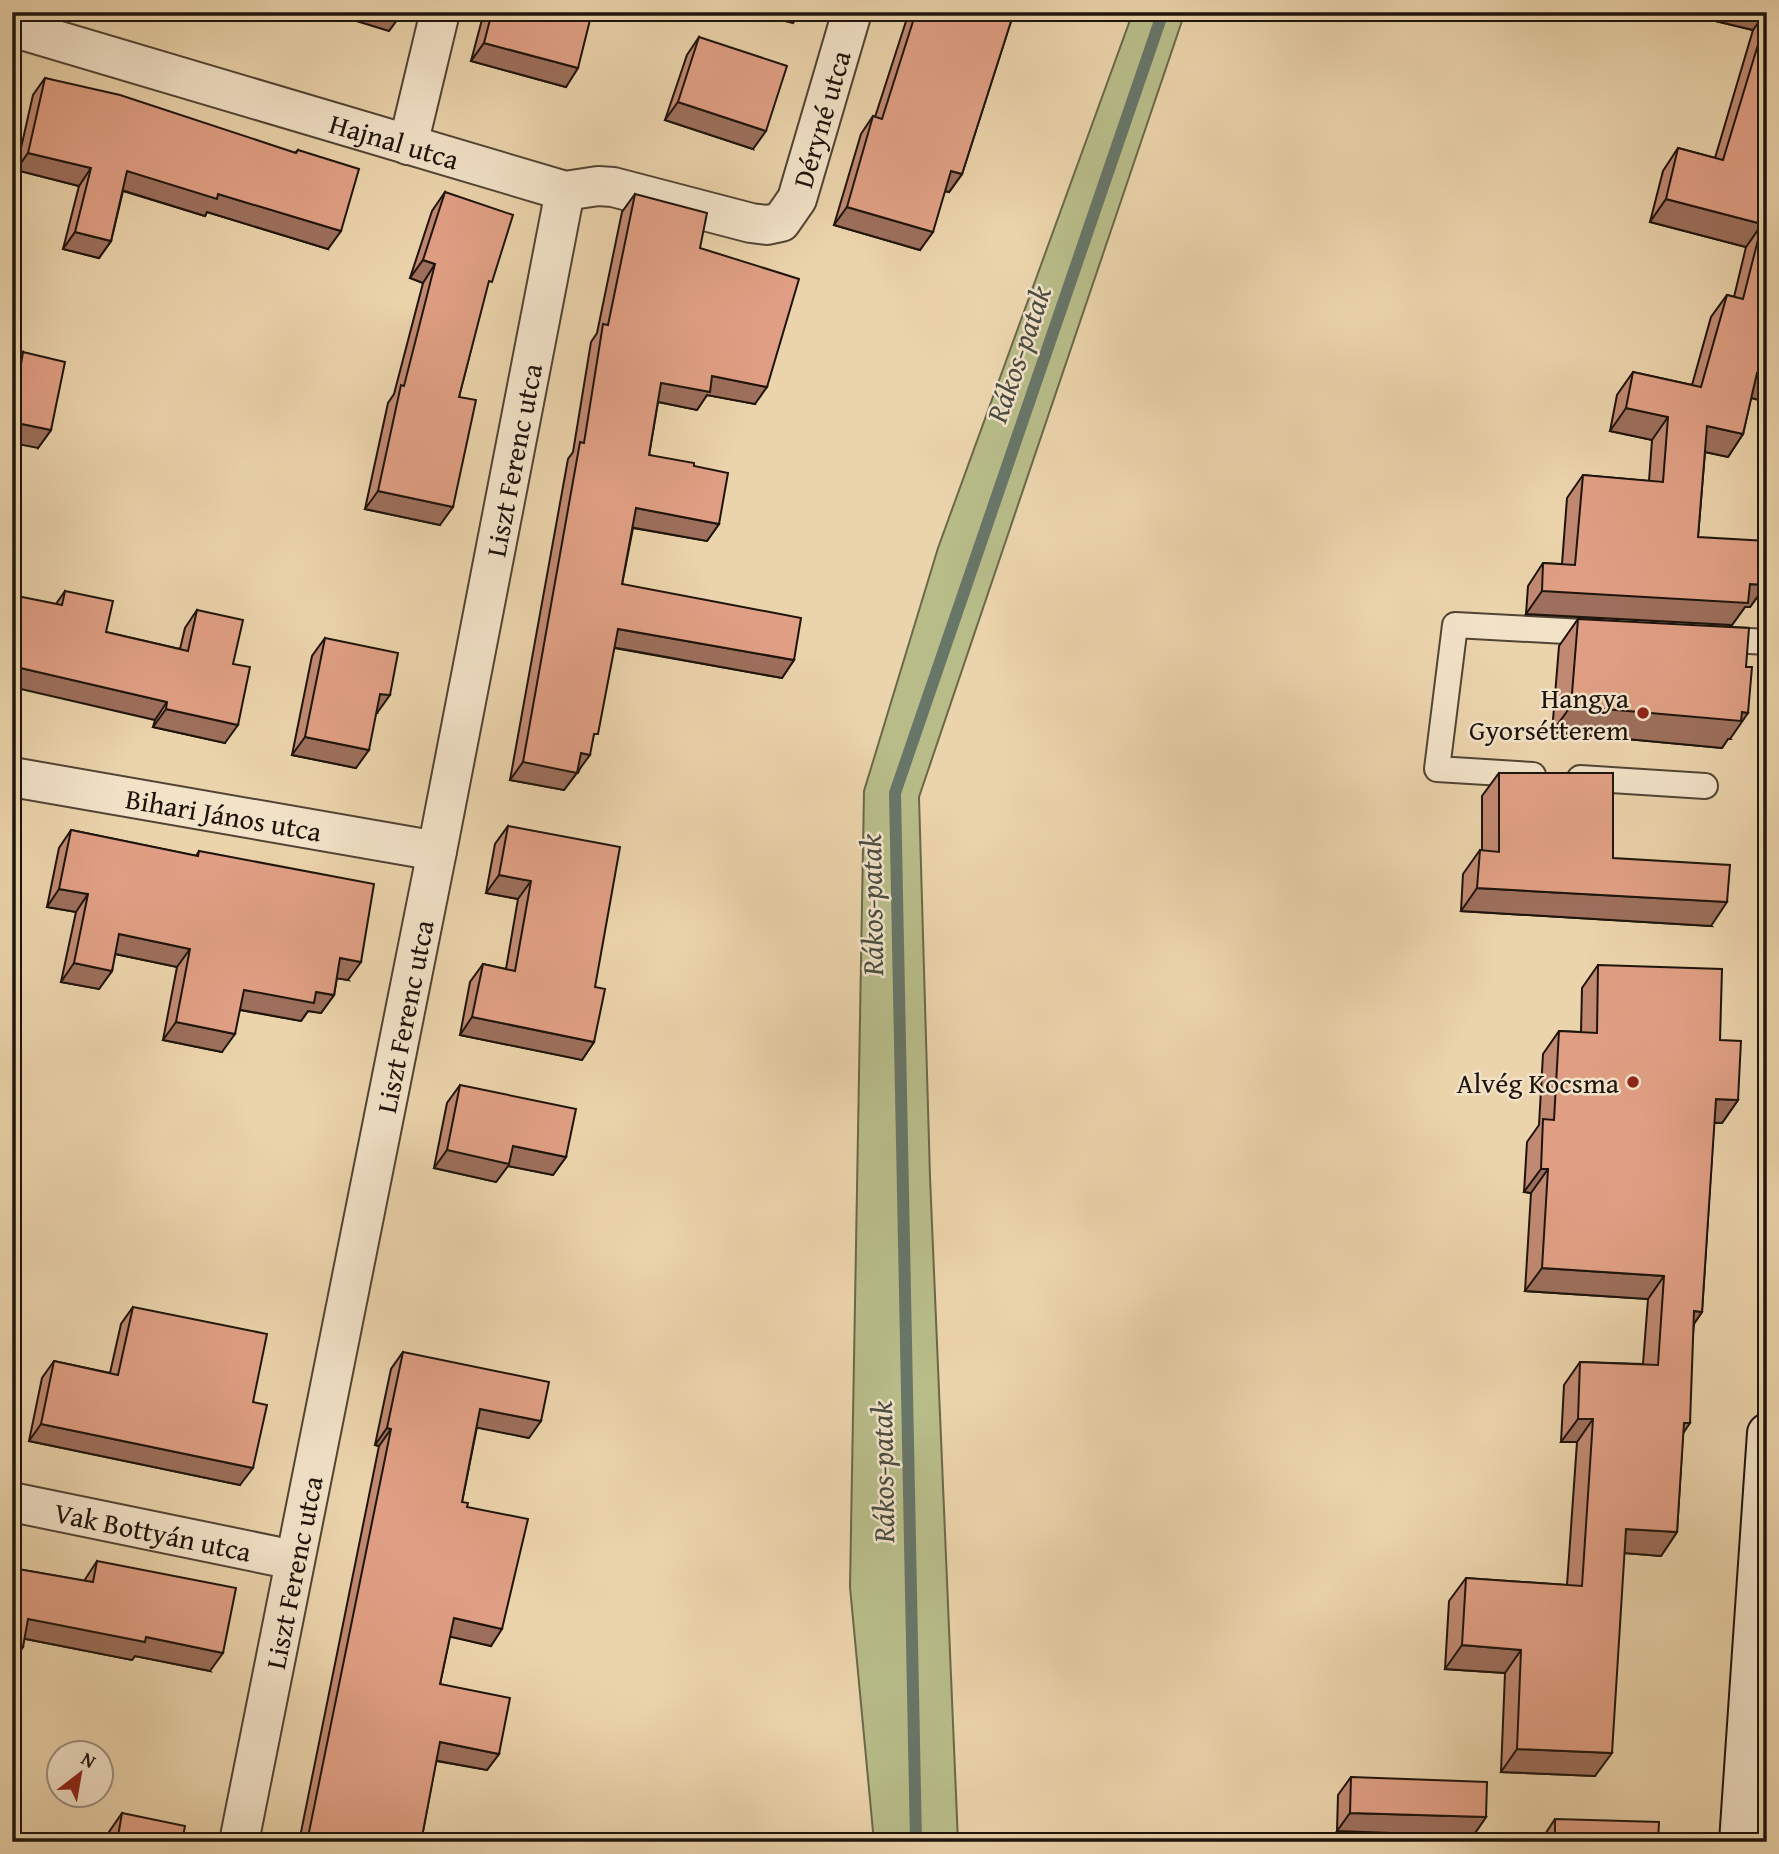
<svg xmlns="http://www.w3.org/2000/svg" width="1779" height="1854" viewBox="0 0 1779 1854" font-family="'Gentium Book Plus',serif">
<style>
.green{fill:#b7bc89;stroke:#6a684a;stroke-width:2}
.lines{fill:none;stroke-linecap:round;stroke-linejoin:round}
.stream{stroke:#687668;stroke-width:12}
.lane-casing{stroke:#514434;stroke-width:28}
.street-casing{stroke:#514434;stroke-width:42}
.secondary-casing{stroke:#1e140c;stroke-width:42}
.lane{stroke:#f2e2c8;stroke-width:24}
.street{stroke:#f2e2c8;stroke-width:38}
.secondary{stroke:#f2e2c8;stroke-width:38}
.wall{fill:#c18972;stroke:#1e140c;stroke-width:2}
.shaded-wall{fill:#9d6f5c;stroke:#1e140c;stroke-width:2}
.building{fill:#e09f84;stroke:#1e140c;stroke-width:2}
.poi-dot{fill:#8f2418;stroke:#f2e2c8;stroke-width:2.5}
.labels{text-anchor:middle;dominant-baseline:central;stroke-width:5;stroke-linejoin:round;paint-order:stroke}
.street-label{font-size:28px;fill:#1e140c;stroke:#f2e2c8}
.poi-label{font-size:28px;fill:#1e140c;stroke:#f2e2c8;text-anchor:end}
.water-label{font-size:30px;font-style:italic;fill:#494d42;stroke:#f2e2c8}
</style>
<rect width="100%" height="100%" fill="#ebd3ab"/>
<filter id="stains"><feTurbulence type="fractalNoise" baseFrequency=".00286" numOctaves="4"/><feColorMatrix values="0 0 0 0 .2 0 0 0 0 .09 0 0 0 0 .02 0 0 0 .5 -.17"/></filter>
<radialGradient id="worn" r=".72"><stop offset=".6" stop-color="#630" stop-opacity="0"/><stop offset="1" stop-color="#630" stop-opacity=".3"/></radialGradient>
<!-- green -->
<path class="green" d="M1133,12h52l-266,785 11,380 28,665h-84l-24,-255 14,-796 74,-243z"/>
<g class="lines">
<!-- stream -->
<path class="stream" d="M916,1842l-21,-1049 268,-781"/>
<!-- lane casing -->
<g class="lane-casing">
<g id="lane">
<path d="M1715,639l52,3"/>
<path d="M1533,775l-96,-6 18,-144 147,8"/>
<path d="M1580,778l125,8"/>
</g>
</g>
<!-- street casing -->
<g class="street-casing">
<g id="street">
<path id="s1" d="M12,27l553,164 33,-5 15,1 138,36 16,2 14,-3 16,-23 55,-187"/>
<path d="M408,145l32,-133"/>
<path id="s2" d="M12,777l425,74"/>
<path id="s3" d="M12,1502l282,58"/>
<path id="s4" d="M239,1842l198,-991 128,-660"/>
</g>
</g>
<!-- secondary casing -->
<g class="secondary-casing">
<path id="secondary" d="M1739,1842l28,-409"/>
</g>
<!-- lane -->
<use href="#lane" class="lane"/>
<!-- street -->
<use href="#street" class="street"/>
<!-- secondary -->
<use href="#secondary" class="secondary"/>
</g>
<!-- wall -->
<g class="wall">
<path d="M484,12h108l-26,75 -95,-26z"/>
<path d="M909,12h105l-52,162 -13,18 -4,-1 -25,59 -86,-25 27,-91 12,-18 2,1z"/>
<path d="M1678,12h89v390l-16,-4 -8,36 -15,23 -23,-5 -7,85 68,48 -16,22h-5l-13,18 -206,-11 2,-28 15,-23 19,1 5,-66 16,-23 66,6 3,-41 -42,-9 7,-36 16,-23 59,13 19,-68 16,-22 7,2 12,-50 -96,-25 13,-51 15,-23 37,10 38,-128z"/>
<path d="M699,37l54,112 -88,-29 22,-65z"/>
<path d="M45,78l250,75 3,-3 30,99 -121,-37 -2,4 -82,-25 -12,50 -12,17 -36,-9 16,-63 -63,-16 17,-75z"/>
<path d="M445,192l41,98 -27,107 -19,128 -75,-16 23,-106 6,-9 29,-111 -13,-5 22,-67z"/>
<path d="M635,194l65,54 55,156 -48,-9 -10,15 -39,-8 -9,53 45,11 25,58 -12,17 -74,-13 -11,56 172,76 -12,18 -168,-30 -22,94 -14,31h-1l-13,17 -54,-10 58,-321 5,-7 18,-110 6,-9 25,-121z"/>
<path d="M23,352l28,78 -13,18 -22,-85z"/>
<path d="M65,591l41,41 74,17 5,-21 12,-18 36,54 -8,79 -72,-16 2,-7 -99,-116z"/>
<path d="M1578,619l152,120h-2l-6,9 -170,-16 7,-86z"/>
<path d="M325,638l52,75h-1l-20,55 -64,-13 20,-99z"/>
<path d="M1499,773l114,85 98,68 -250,-15 2,-37 17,-24 2,1v-55z"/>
<path d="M508,826l87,161 -1,55 -12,18 -122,-25 10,-53 13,-18 23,5 12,-70 -32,-6 9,-49z"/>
<path d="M71,830l125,26 3,-5 149,129 -11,-2 -3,17 -13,18 -13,-2 -7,10 -61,-11 -18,42 -59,-12 14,-73 -62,-13 -3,17 -13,18 -38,-7 15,-70 -29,-5 12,-59z"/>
<path d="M1598,965l122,75 18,60 -16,23h-8l-12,189 -8,12 -11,109 -6,99 -16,24 -37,-3 -29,223 -94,-4 4,-99 -60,-4 4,-68 17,-23 101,7 10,-143h-16l3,-57 16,-23 63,2 5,-65 -123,-8 6,-98 -7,-1 3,-50 12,-17 4,-71 16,-23 22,1 1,-44z"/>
<path d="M460,1085l106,72 -13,18 -45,-9 -12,16 -62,-14 13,-65z"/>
<path d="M133,1307l120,95 -13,83 -211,-44 13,-63 12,-17 56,12 11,-49z"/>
<path d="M403,1352l126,86 -52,-11 -15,75 5,5 24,139 -41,-10 -10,48 59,70 -12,16 -51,-9 -15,81h-122l80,-396 -4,-1 16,-76z"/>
<path d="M97,1561l113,110 -75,-15 -3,4 -107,-21 -13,-71 72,13z"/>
<path d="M1351,1777l135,40 -13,19 -136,-5 1,-36z"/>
<path d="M122,1813l60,29h-75l2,-10z"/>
<path d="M1555,1819l103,23h-118z"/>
</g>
<!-- shaded-wall -->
<g class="shaded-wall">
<path d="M327,12h73l2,1 -13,18z"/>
<path d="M751,12h49l-7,11z"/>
<path d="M1678,12h88l-13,18z"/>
<path d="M484,43l94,25 -12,19 -95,-26z"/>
<path d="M678,102l88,29 -13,18 -88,-29z"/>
<path d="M28,153l63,15 -12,18 -63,-16z"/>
<path d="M127,171l91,23 123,37 -13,18 -121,-37 -2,4 -90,-28z"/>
<path d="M951,171l11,3 -13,18 -11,-3z"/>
<path d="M1666,199l96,25 -16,23 -96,-25z"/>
<path d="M847,207l86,25 -13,18 -86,-25z"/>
<path d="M75,232l36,9 -12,17 -36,-9z"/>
<path d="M423,260l12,4 -12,19 -13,-5z"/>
<path d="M1757,373l10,2 -1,27 -25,-7z"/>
<path d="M712,376l55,11 -12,17 -48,-9 -10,15 -48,-10 12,-17z"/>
<path d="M1626,408l42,9 -16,23 -42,-9z"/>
<path d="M12,422l39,8 -13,18 -26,-5z"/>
<path d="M1707,426l36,8 -15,23 -37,-8z"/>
<path d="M378,491l75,16 -13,18 -75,-16z"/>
<path d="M636,508l83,16 -12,17 -83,-15z"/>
<path d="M1750,584l16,1 -16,22h-5l-13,18 -206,-11 16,-23z"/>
<path d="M618,629l176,31 -12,18 -176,-32z"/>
<path d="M12,666l155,36 -12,18 -143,-33z"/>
<path d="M380,694l10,1 -13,18 -9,-1z"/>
<path d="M1571,706l171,6 6,1 -18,26h-2l-6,9 -170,-16z"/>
<path d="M166,709l72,16 -13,18 -72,-16z"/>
<path d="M305,737l64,13 -13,18 -64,-13z"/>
<path d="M581,753l9,2 -26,35 -54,-10 13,-18z"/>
<path d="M499,875l32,6 -13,18 -32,-6z"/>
<path d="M1477,888l250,14 -16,24 -250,-15z"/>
<path d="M59,889l29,5 -12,18 -29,-5z"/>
<path d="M119,934l71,15 -13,18 -71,-15z"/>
<path d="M340,958l21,4 -13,18 -21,-3z"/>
<path d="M74,963l38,8 -13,18 -38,-7z"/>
<path d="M244,990l72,2 18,3 -13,18 -13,-2 -7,10 -70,-13z"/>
<path d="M472,1017l122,25 -12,18 -122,-25z"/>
<path d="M176,1022l59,12 -13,18 -59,-12z"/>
<path d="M1716,1099l22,1 -16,23 -22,-1z"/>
<path d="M513,1146l53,11 -13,18 -45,-9 -12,16 -62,-14 13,-18z"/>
<path d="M1541,1169h7l-17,24 -7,-1z"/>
<path d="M1542,1268l122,8 -16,23 -123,-8z"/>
<path d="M1694,1311l8,1 -16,23z"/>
<path d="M480,1409l61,12 -12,17 -60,-12z"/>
<path d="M1578,1419h15l-16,23h-16z"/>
<path d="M1684,1423h6l-16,24z"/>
<path d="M41,1424l212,44 -13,17 -211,-44z"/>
<path d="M387,1428l4,1 -12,17 -4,-1z"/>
<path d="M1626,1529l51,3 -16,24 -51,-4z"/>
<path d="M454,1618l48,11 -11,17 -48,-11z"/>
<path d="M28,1619l118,18 77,16 -13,18 -75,-15 -3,4 -116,-23z"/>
<path d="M12,1645l11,2 -11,16z"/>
<path d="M1462,1645l59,5 -16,23 -60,-4z"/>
<path d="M440,1742l59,12 -12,16 -59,-11z"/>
<path d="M1517,1749l95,4 -17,23 -94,-4z"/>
<path d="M1350,1813l136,4 -13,19 -136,-5z"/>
</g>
<!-- building -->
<g class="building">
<path d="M492,12h100l-14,56 -94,-25z"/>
<path d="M916,12h98l-52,162 -11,-3 -18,61 -86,-25 26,-91 9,3z"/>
<path d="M1767,15v360l-10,-2 -14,61 -36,-8 -9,111 69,4 -1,44 -16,-1 -2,19 -206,-12 1,-28 32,2 8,-90 80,7 5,-65 -42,-9 7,-36 68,15 26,-92 16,4 19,-75 -96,-25 12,-51 45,12z"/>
<path d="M699,37l88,29 -21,65 -88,-29z"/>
<path d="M45,78l75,17 176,58 2,-3 61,19 -18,62 -123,-37 -1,5 -90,-28 -16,70 -36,-9 16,-64 -63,-15z"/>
<path d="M445,192l68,23 -21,67 -3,-1 -30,116 17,3 -23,107 -75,-16 23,-106 3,1 31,-122 -12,-4z"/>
<path d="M635,194l72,19 -7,35 99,31 -32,108 -55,-11 -2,16 -49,-9 -12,72 45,8v3l34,7 -9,51 -83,-16 -14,76 179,34 -7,42 -176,-31 -20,105h-4l-4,21 -9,-2 -4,20 -54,-11 57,-320 4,1 19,-119 5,1z"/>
<path d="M23,352l42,10 -14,68 -39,-8v-60l9,2z"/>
<path d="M65,591l48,10 -7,31 82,19 9,-41 46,10 -10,44 17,3 -12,58 -72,-16 1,-7 -155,-36v-71l50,10z"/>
<path d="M1578,619l171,9 -3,39h6l-4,46 -6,-1 -1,9 -170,-15z"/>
<path d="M325,638l73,15 -8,42 -10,-1 -11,56 -64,-13z"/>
<path d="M1499,773h114v85l117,7 -3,37 -250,-14 3,-38 19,2z"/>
<path d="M508,826l112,21 -25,140 10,2 -11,53 -122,-25 11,-53 32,7 16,-90 -32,-6z"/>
<path d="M71,830l127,26 1,-5 175,33 -13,78 -21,-4 -6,37 -18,-3 -2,11 -70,-13 -9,44 -59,-12 14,-73 -71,-15 -7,37 -38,-8 14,-69 -29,-5z"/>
<path d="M1598,965l124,4 -2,71 21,1 -3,59 -22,-1 -14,213 -8,-1 -4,112h-6l-7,109 -51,-3 -14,224 -95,-4 4,-99 -59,-5 4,-67 116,8 11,-167h-15l2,-57 78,3 6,-89 -122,-8 6,-99h-7l2,-50 11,1 5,-89 38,2z"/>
<path d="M460,1085l116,24 -10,48 -53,-11 -4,18 -62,-14z"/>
<path d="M133,1307l134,27 -14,68 14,3 -14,63 -212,-44 13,-63 64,14z"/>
<path d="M403,1352l146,30 -8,39 -61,-12 -18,93 6,1 -1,4 61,12 -26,110 -48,-11 -14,66 70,14 -11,56 -59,-12 -19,100h-114l84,-413 -4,-1z"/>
<path d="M97,1561l139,27 -13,65 -77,-16 -1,5 -117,-23 -5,28 -11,-2v-77l81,14z"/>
<path d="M1351,1777l136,5 -1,35 -136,-4z"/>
<path d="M122,1813l63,13 -3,16h-65z"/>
<path d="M1555,1819l104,3 -1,20h-103z"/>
</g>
<!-- markers -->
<g class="poi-dot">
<circle cx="1643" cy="713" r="7"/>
<circle cx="1633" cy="1082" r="7"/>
</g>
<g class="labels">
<!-- street labels -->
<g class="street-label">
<text stroke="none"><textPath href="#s1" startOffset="910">Déryné utca</textPath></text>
<text stroke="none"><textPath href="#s1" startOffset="399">Hajnal utca</textPath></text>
<text stroke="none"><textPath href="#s4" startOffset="1409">Liszt Ferenc utca</textPath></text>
<text stroke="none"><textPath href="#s2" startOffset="215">Bihari János utca</textPath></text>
<text stroke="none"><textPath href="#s4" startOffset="842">Liszt Ferenc utca</textPath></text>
<text stroke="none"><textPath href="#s3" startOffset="144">Vak Bottyán utca</textPath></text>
<text stroke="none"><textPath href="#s4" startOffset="275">Liszt Ferenc utca</textPath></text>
</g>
<!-- poi labels -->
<g class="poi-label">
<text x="1629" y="697">Hangya<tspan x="1629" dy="32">Gyorsétterem</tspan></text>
<text x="1619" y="1082">Alvég Kocsma</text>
</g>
<!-- water labels -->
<g class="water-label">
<text transform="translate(1018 354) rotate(-71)">Rákos-patak</text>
<text transform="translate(871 905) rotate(-91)">Rákos-patak</text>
<text transform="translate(882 1472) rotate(-91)">Rákos-patak</text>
</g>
</g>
<!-- margin -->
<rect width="1779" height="1854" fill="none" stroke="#ebd3ab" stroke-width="42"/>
<rect x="14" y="14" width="1751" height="1826" fill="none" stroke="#1e140c" stroke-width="3.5"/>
<rect x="21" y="21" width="1737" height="1812" fill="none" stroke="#1e140c" stroke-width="2"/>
<!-- north arrow -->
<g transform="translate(80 1774) rotate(31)"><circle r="33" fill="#f2e2c8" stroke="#9d907d" stroke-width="2"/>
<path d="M0-5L12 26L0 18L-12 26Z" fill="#8f2418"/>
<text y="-10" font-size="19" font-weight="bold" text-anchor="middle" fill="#1e140c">N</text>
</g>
<rect width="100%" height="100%" filter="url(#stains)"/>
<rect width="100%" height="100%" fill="url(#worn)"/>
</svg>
